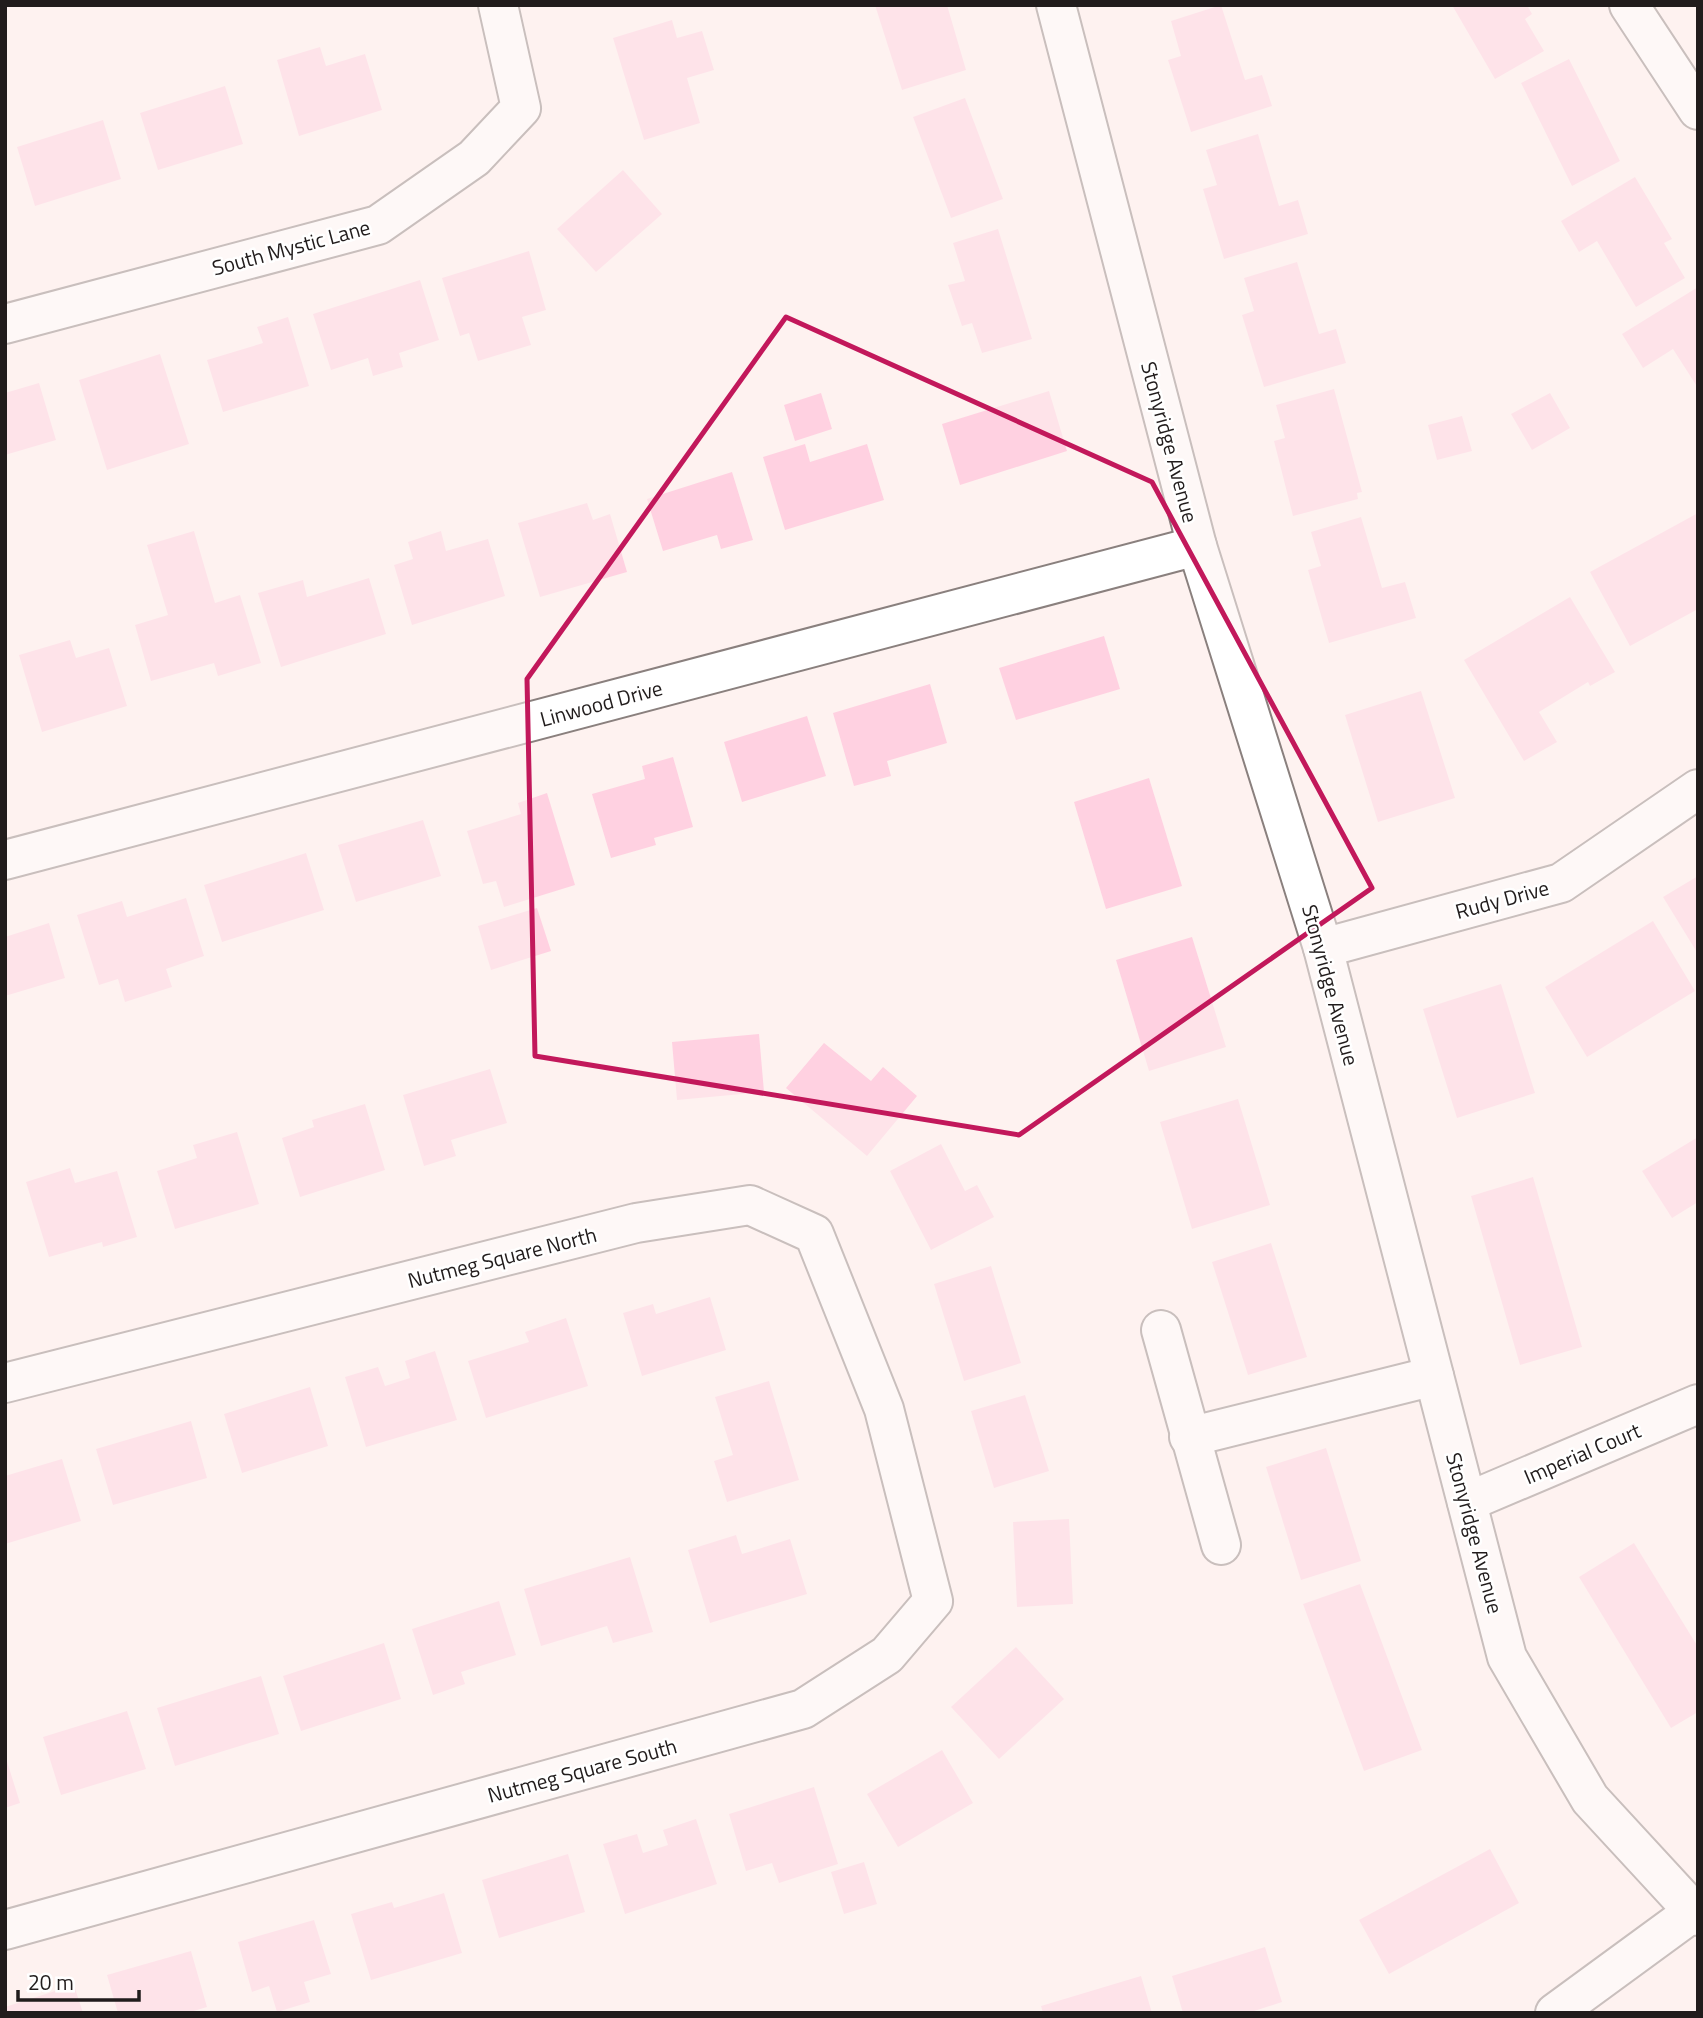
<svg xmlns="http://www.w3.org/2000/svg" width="1703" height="2018" viewBox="0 0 1703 2018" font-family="'Titillium Web',sans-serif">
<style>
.building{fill:#ffd1e1}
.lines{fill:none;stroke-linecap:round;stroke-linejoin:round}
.minor-casing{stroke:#8a807e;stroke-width:42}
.minor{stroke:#fff;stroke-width:38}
.marked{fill:none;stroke:#c2185b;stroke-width:5;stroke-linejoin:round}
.labels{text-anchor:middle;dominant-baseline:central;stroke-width:5;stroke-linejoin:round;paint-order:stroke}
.street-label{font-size:21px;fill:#211c1c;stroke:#fff}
</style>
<rect width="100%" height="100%" fill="#fef2f0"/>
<!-- building -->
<g class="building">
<path d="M875,5h72l19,65 -64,20z"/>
<path d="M1221,5l24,75 17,-5 10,31 -81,26 -23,-72 13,-4 -10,-35z"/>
<path d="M1452,5h75l5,9 -7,5 19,32 -49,28z"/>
<path d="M672,20l5,18 25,-7 12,39 -27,8 13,45 -56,17 -31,-102z"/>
<path d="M320,47l6,19 39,-12 17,56 -83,26 -22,-76z"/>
<path d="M1569,59l51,102 -48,25 -51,-103z"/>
<path d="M225,86l18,58 -85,26 -18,-57z"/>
<path d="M965,98l38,101 -52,19 -38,-101z"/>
<path d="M103,120l18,59 -86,27 -18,-59z"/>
<path d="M1258,134l21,72 19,-6 10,34 -84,25 -21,-70 14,-4 -11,-35z"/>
<path d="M623,170l39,44 -66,58 -39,-43z"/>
<path d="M1635,177l37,62 -8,4 21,35 -49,29 -39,-66 -18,11 -18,-31z"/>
<path d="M998,229l34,110 -50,14 -10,-30 -10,3 -14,-41 17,-4 -12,-38z"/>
<path d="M529,251l17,59 -24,7 9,28 -53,16 -9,-28 -9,3 -18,-58z"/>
<path d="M1297,262l22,72 17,-5 10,34 -82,24 -22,-72 12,-4 -10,-33z"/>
<path d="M420,280l19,60 -40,13 4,14 -30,9 -5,-18 -37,12 -18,-56z"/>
<path d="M1698,287v101l-25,-39 -30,19 -21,-34z"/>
<path d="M288,317l21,69 -86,26 -16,-52 56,-17 -6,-16z"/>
<path d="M160,354l29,90 -82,26 -28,-90z"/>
<path d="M39,383l17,57 -51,15v-62z"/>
<path d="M1334,389l28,103 -5,1 1,6 -65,17 -19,-75 11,-3 -9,-33z"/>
<path d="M1049,391l18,60 -107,34 -18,-61z"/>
<path d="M821,393l11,36 -37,12 -11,-36z"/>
<path d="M1550,393l20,35 -38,22 -21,-36z"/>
<path d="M1462,416l10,35 -35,9 -9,-35z"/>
<path d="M805,444l5,18 57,-18 17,56 -99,30 -22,-73z"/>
<path d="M732,472l21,68 -32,9 -4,-14 -54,16 -16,-52z"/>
<path d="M587,503l6,17 17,-6 17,58 -87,25 -22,-74z"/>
<path d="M1698,513v96l-68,37 -40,-74z"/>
<path d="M1361,517l21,71 23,-6 11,36 -87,25 -21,-73 13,-4 -10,-34z"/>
<path d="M194,531l21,72 25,-8 21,68 -43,13 -4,-13 -63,18 -16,-56 33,-10 -21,-70z"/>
<path d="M441,531l5,20 42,-12 17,57 -93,29 -18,-60 19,-6 -5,-17z"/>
<path d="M369,578l17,56 -105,33 -23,-74 45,-13 4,17z"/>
<path d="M1570,597l45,75 -25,14 -2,-4 -49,30 18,30 -33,19 -60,-101z"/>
<path d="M1104,636l16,53 -104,31 -17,-52z"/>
<path d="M70,640l6,18 33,-10 18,58 -85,26 -23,-77z"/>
<path d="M930,684l17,59 -60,18 4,15 -37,10 -21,-73z"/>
<path d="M1421,691l34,107 -77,24 -33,-107z"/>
<path d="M807,716l19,60 -84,26 -18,-60z"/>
<path d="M673,757l20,70 -39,11 2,7 -45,13 -19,-64 53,-15 -3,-13z"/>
<path d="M1149,778l33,108 -76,23 -32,-107z"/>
<path d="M547,793l28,92 -71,22 -8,-26 -13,3 -16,-53 54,-17 -3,-11z"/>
<path d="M423,820l18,56 -85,26 -18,-57z"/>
<path d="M306,853l18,57 -102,32 -18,-57z"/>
<path d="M1698,876v78l-35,-57z"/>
<path d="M186,898l18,58 -38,13 6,18 -47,15 -7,-23 -19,6 -22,-70 45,-14 5,16z"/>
<path d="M537,908l14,43 -60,19 -13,-44z"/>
<path d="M1653,921l42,70 -108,66 -42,-70z"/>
<path d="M49,923l16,55 -60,18v-59z"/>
<path d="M1192,937l34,110 -77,24 -33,-111z"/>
<path d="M1501,984l34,109 -78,25 -34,-109z"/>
<path d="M759,1034l5,58 -87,8 -5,-58z"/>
<path d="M824,1043l47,38 12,-14 34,29 -50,60 -81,-68z"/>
<path d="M490,1069l17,54 -56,17 5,16 -32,10 -21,-71z"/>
<path d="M1238,1099l32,106 -78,24 -32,-107z"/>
<path d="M365,1104l20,66 -85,27 -18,-59 32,-11 -2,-7z"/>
<path d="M237,1132l22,72 -84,25 -18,-58 40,-13 -4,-13z"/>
<path d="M1698,1137v65l-26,16 -30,-47z"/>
<path d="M941,1144l24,47 12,-6 17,32 -63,33 -41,-79z"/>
<path d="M70,1168l5,15 42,-12 20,66 -34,10 -1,-5 -53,15 -23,-75z"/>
<path d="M1533,1177l49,170 -62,18 -49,-169z"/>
<path d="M1271,1243l36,114 -59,18 -36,-113z"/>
<path d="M991,1266l30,97 -57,18 -30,-97z"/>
<path d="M710,1297l16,53 -84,26 -19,-63 30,-9 3,10z"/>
<path d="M566,1318l22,68 -102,32 -18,-57 61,-19 -4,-10z"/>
<path d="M435,1351l22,69 -91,27 -21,-70 33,-10 7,19 25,-8 -5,-17z"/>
<path d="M769,1381l30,99 -72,22 -13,-41 19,-6 -18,-58z"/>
<path d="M310,1387l18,59 -86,27 -18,-59z"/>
<path d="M1025,1395l24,76 -55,17 -23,-77z"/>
<path d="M191,1421l16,57 -94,27 -17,-56z"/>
<path d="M1326,1448l35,113 -60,19 -35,-113z"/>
<path d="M62,1459l19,62 -76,23v-68z"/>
<path d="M1069,1519l4,85 -56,3 -4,-85z"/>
<path d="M736,1535l6,19 48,-15 17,55 -97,29 -22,-73z"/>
<path d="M1634,1543l64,104v65l-27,16 -92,-151z"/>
<path d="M630,1557l23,75 -40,11 -6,-17 -66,20 -17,-57z"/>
<path d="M1360,1584l62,166 -58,21 -61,-167z"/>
<path d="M499,1601l17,54 -55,17 4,12 -32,11 -21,-66z"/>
<path d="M384,1643l17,56 -100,32 -18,-55z"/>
<path d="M1016,1647l48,52 -65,60 -48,-52z"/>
<path d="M261,1676l18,58 -104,32 -18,-58z"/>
<path d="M127,1711l19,58 -85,26 -18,-58z"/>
<path d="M942,1750l31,53 -75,44 -31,-53z"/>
<path d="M5,1755l15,48 -15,5z"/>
<path d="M814,1787l24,77 -59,19 -7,-20 -26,8 -17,-57z"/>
<path d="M696,1819l21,65 -92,30 -22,-70 34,-10 6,19 25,-8 -5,-15z"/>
<path d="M1490,1849l29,54 -130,71 -30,-54z"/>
<path d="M568,1854l17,58 -86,26 -17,-58z"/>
<path d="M864,1862l13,42 -33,10 -13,-42z"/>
<path d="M444,1893l18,60 -91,27 -20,-66 41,-12 2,6z"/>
<path d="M314,1920l17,54 -27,8 6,20 -33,10 -8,-26 -17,6 -14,-50z"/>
<path d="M1265,1947l17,55 -34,11h-65l-11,-37z"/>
<path d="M191,1951l16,56 -20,6h-69l-11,-38z"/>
<path d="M1141,1976l11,37h-109l-2,-7z"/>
<path d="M74,1985l9,28h-78v-6z"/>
</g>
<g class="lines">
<!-- minor casing -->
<g class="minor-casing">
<g id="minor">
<path d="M1056,5l141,541 126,402 184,709 83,142 108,117"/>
<path d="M1629,5l69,105"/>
<path d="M5,324l373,-99 96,-67 47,-50 -23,-103"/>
<path d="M5,860l1192,-314"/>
<path d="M1323,948l238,-65 137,-94"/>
<path d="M1161,1330l60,215"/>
<path d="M5,1383l631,-160 114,-18 64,29 70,175 49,192 -46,54 -84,54 -798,221"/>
<path d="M1189,1437l245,-61"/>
<path d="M1467,1502l231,-98"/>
<path d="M1555,2013l138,-101"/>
</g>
</g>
<!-- minor -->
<use href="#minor" class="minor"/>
</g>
<!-- marked area -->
<path d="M0 0H1703V2018H0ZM786,317l366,165 220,406 -353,247 -484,-79 -8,-377z" fill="#fef2f0" fill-opacity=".55" fill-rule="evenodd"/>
<path class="marked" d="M786,317l366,165 220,406 -353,247 -484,-79 -8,-377z"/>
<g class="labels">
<!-- street labels -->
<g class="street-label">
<text transform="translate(291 247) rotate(-15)">South Mystic Lane</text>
<text transform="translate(1170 442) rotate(75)">Stonyridge Avenue</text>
<text transform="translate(601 703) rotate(-15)">Linwood Drive</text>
<text transform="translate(1502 899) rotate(-15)">Rudy Drive</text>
<text transform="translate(1331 985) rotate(75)">Stonyridge Avenue</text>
<text transform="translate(502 1257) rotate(-14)">Nutmeg Square North</text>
<text transform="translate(1582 1453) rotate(-23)">Imperial Court</text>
<text transform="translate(1475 1533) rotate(75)">Stonyridge Avenue</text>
<text transform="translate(582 1770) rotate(-15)">Nutmeg Square South</text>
</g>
</g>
<!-- border -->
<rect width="1703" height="2018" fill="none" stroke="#211c1c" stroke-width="14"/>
<!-- scale -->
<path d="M18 1990v10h121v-10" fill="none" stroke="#211c1c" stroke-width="3.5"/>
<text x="28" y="1990" font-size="21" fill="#211c1c" stroke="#ffffff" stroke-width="5" paint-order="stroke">20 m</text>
</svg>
